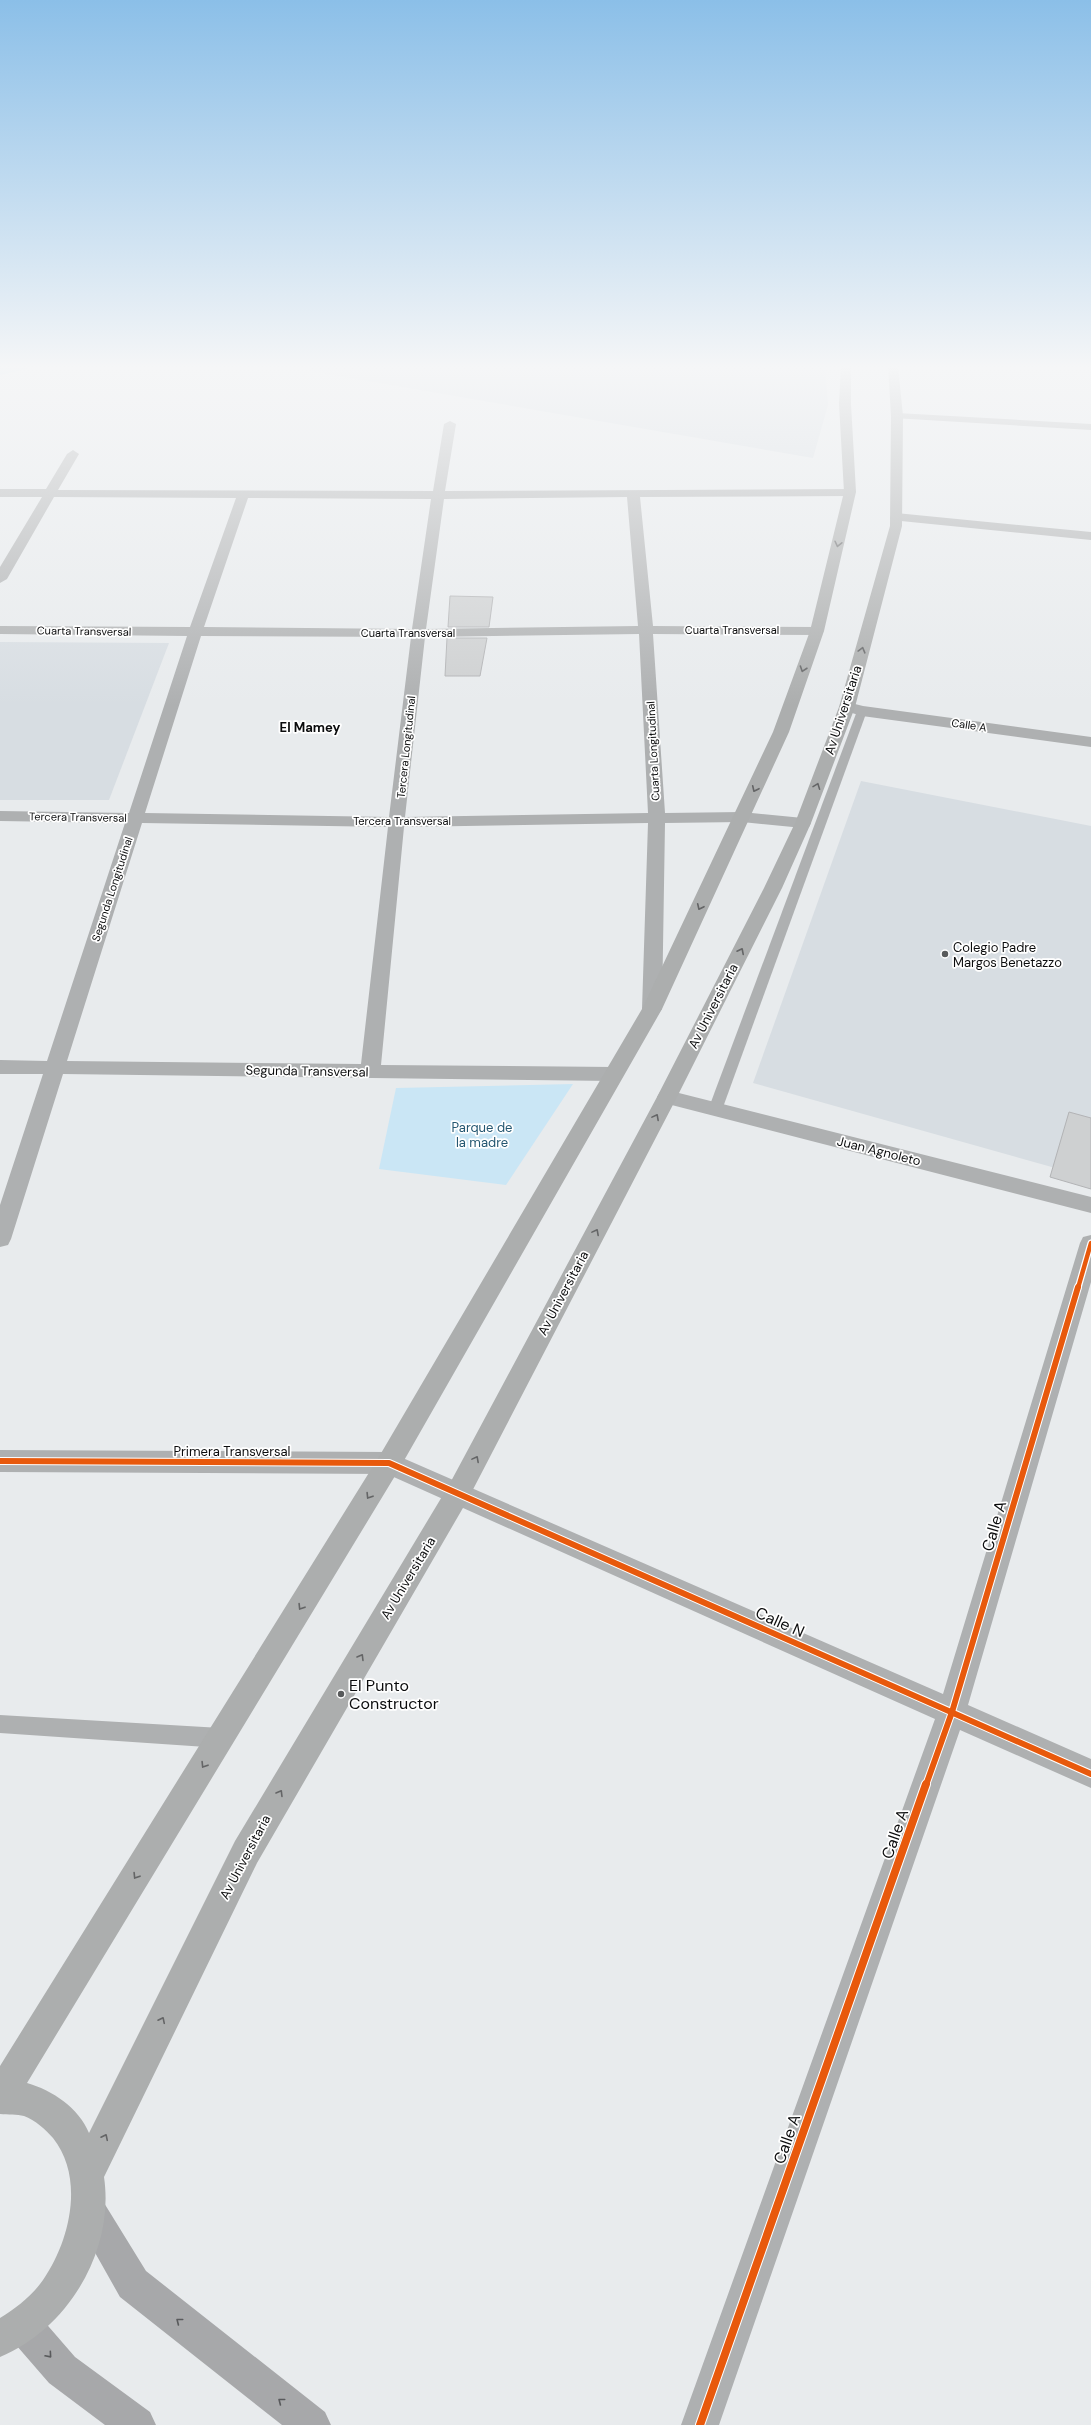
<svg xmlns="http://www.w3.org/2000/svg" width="1091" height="2425" viewBox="0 0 1091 2425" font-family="'DM Sans',sans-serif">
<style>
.built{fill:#d7dde2}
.green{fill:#cae6f5}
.water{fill:#a0d0e9}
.building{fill:#ced0d1;stroke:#b2b3b5}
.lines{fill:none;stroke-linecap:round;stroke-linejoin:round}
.lane{fill:#aeb0b1;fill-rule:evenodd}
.street{fill:#aeb0b1;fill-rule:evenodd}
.primary{fill:#a7a8aa;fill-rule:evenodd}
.highway{fill:#acaeae;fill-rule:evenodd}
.cycleway-far2-casing{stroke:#fff;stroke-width:7}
.cycleway-far1-casing{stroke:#fff;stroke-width:8}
.cycleway-casing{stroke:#fff;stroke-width:10}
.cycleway-far2{stroke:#e8590c;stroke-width:4.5}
.cycleway-far1{stroke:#e8590c;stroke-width:6}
.cycleway{stroke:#e8590c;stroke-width:8}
.oneway{stroke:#646566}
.oneway2{stroke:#595a5c}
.poi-dot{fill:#585a5b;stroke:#fff;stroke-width:1.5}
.labels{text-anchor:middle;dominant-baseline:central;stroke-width:3.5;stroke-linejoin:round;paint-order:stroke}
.far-street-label{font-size:11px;fill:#0b0c0d;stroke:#fff}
.street-label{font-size:13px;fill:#0b0c0d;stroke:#fff}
.far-quarter-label{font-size:13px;font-weight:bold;fill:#0b0c0d;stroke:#fff}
.poi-label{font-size:13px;fill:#0b0c0d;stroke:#fff;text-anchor:start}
.park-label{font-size:13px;fill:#245771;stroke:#fff}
.near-street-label{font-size:16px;fill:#0b0c0d;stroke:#fff}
.near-poi-label{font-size:16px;fill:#0b0c0d;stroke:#fff;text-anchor:start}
</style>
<rect width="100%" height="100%" fill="#e8ebed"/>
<!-- built -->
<g class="built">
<path d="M312,366h513l3,39 -15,53 -503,-87z"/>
<path d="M0,642l169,1 -60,157h-109z"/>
<path d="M861,781l230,45v352l-338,-95z"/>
</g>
<!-- green -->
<path class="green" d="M573,1084l-67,101 -127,-16 17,-81z"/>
<!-- water -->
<path class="water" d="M0,366h39l-39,9z"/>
<!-- building -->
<g class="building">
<path d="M450,596l43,1 -4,30h-41z"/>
<path d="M447,638h40l-7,38h-35z"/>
<path d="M1069,1112l22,6v71l-41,-12z"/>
</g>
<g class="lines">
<!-- lane -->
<g class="lane">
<path d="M862,708l5,3 -145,399 -2,3h-10l-2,-3 149,-399z"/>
<path d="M0,1715l221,13 7,3 3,7 -3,7 -7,3 -221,-15z"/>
</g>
<!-- street -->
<g class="street">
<path d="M897,413l194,11v6l-198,-12 -2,-2z"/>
<path d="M450,421l6,3 -11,67 409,-2 2,3 -6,4 -210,1 13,129 164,1 7,4 -7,4 -164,-1 12,179 77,-1 61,6 6,1 2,4 -2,4 -6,1 -61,-6 -77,1 -3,186 -3,4 -7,2 -7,-2 -3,-4 6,-186 -244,4 -23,238 233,2 7,2 3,5 -3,5 -7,2 -551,-7 -52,165 -3,6 -8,2v-42l43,-131h-43v-14l47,1 78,-238 -125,-2v-10l129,2 58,-177 -187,-2v-8l190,1 46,-129 -182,-1 -47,82 -7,4v-16l42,-70h-42v-8h46l21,-35 6,-4 6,4 -21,36 375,1 11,-67zM627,497l11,129 -212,3 18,-130zM248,498l183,1 -19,130 -208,-2zM639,634l9,179 -243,4 20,-180zM201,636l210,1 -22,180 -244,-4zM142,823l246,4 -27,237 -294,-3z"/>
<path d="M896,513l195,19v8l-200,-20 -1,-3z"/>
<path d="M847,702l16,4 228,31v10l-229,-31 -20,-6 -3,-3z"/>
<path d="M667,1090l424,107v16l-431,-111 -3,-5 3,-5z"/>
<path d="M1091,1235v47l-123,423 123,54v29l-131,-58 -241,695h-38l254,-706 -548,-245 -387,-2v-22l389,2 554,242 137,-451 3,-6z"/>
</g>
<!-- primary -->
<g class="primary">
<path d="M89,2192l12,6 45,73 179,141 6,13h-49l-162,-128 -49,-87 6,-12z"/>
<path d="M23,2307l13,5 39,45 75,55 6,13h-51l-56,-42 -39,-45 -5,-13 5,-13z"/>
</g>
<!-- highway -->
<path class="highway" d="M841,366h10v38l5,88 -32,139 -35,101 -127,277 -264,462 -371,612c25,7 52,25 62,50l146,-292 214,-356 208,-388 107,-209 31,-65 44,-116 51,-181 1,-110 -3,-50h10l5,50 -1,110 -47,181 -44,116 -29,65 -105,209 -210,404 -210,362 -153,314c11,73 -36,152 -104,180v-39c16,-10 32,-22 43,-38 27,-39 42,-102 10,-142 -7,-8 -18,-18 -29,-22 -7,-2 -16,-1 -24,-2v-48l380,-611 262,-446 131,-277 37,-101 34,-139 -5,-88z"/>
<!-- cycleway-far2 casing -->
<g class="cycleway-far2-casing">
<path id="cycleway-far2" d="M1078,1288l13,-45"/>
</g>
<!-- cycleway-far1 casing -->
<g class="cycleway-far1-casing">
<g id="cycleway-far1">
<path d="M0,1461l389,2 702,311"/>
<path d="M926,1785l26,-73 126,-425"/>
</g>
</g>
<!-- cycleway casing -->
<g class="cycleway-casing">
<path id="cycleway" d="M700,2425l226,-641"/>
</g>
<!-- cycleway-far2 -->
<use href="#cycleway-far2" class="cycleway-far2"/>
<!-- cycleway-far1 -->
<use href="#cycleway-far1" class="cycleway-far1"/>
<!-- cycleway -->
<use href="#cycleway" class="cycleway"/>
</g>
<!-- one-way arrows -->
<defs><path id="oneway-chevron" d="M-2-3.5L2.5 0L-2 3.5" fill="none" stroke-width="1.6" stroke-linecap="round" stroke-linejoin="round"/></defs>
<g class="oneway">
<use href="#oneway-chevron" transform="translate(838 544) rotate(103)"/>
<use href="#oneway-chevron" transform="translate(862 650) rotate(-75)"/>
<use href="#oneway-chevron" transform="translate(803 669) rotate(109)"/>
<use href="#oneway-chevron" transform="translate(817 786) rotate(-69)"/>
<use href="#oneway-chevron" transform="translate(755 789) rotate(115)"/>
<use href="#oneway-chevron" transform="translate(700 907) rotate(115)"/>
<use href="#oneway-chevron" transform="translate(741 951) rotate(-63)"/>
<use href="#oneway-chevron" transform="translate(656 1117) rotate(-62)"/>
<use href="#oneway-chevron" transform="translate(596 1232) rotate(-62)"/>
<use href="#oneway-chevron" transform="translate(476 1459) rotate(-62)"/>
<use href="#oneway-chevron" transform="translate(369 1496) rotate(122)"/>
<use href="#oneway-chevron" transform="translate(301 1607) rotate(122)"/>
<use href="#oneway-chevron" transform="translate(361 1657) rotate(-59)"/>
<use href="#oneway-chevron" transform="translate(204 1765) rotate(122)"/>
<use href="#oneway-chevron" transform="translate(280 1793) rotate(-59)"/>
<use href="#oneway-chevron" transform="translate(136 1876) rotate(122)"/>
<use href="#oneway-chevron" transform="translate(162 2020) rotate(-64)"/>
<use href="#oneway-chevron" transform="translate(105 2137) rotate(-64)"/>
</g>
<g class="oneway2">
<use href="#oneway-chevron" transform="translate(179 2321) rotate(-142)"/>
<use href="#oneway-chevron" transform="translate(49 2355) rotate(49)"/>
<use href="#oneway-chevron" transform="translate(281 2401) rotate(-142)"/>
</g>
<!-- sky -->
<linearGradient id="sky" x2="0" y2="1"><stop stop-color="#8bbfe8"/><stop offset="0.52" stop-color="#f5f6f7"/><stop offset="1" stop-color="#f5f6f7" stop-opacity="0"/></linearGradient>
<rect width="1091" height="706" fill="url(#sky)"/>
<!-- markers -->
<g class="poi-dot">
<circle cx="945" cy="954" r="4"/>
<circle cx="341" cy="1694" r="4"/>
</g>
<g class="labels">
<!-- far-street labels -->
<g class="far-street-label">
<text x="732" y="630">Cuarta Transversal</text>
<text transform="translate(84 631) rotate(1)">Cuarta Transversal</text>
<text x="408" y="633">Cuarta Transversal</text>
<text transform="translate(969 725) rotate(8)">Calle A</text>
<text transform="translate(406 747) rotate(-84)">Tercera Longitudinal</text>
<text transform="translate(653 751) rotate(-93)">Cuarta Longitudinal</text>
<text transform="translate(78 817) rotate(1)">Tercera Transversal</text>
<text x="402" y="821">Tercera Transversal</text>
<text transform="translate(112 889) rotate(-72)">Segunda Longitudinal</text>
</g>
<!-- street labels -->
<g class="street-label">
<text transform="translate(843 710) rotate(-72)">Av Universitaria</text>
<text transform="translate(713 1006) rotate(-63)">Av Universitaria</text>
<text transform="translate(307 1071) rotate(1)">Segunda Transversal</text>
<text transform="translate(879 1151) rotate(14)">Juan Agnoleto</text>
<text transform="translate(563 1293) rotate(-62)">Av Universitaria</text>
<text x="232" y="1451">Primera Transversal</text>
<text transform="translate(408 1578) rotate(-59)">Av Universitaria</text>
<text transform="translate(245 1857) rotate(-62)">Av Universitaria</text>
</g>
<!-- far-quarter labels -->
<g class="far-quarter-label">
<text x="310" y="727">El Mamey</text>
</g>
<!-- poi labels -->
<g class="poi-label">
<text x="953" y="947">Colegio Padre<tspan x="953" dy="15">Margos Benetazzo</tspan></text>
</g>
<!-- park labels -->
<g class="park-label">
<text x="482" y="1127">Parque de<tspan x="482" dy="15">la madre</tspan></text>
</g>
<!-- near-street labels -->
<g class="near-street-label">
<text transform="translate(994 1526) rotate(-74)">Calle A</text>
<text transform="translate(780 1622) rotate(24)">Calle N</text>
<text transform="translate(895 1834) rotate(-71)">Calle A</text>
<text transform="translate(787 2139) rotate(-71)">Calle A</text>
</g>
<!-- near-poi labels -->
<g class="near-poi-label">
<text x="349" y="1685">El Punto<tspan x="349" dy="18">Constructor</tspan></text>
</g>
</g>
</svg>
